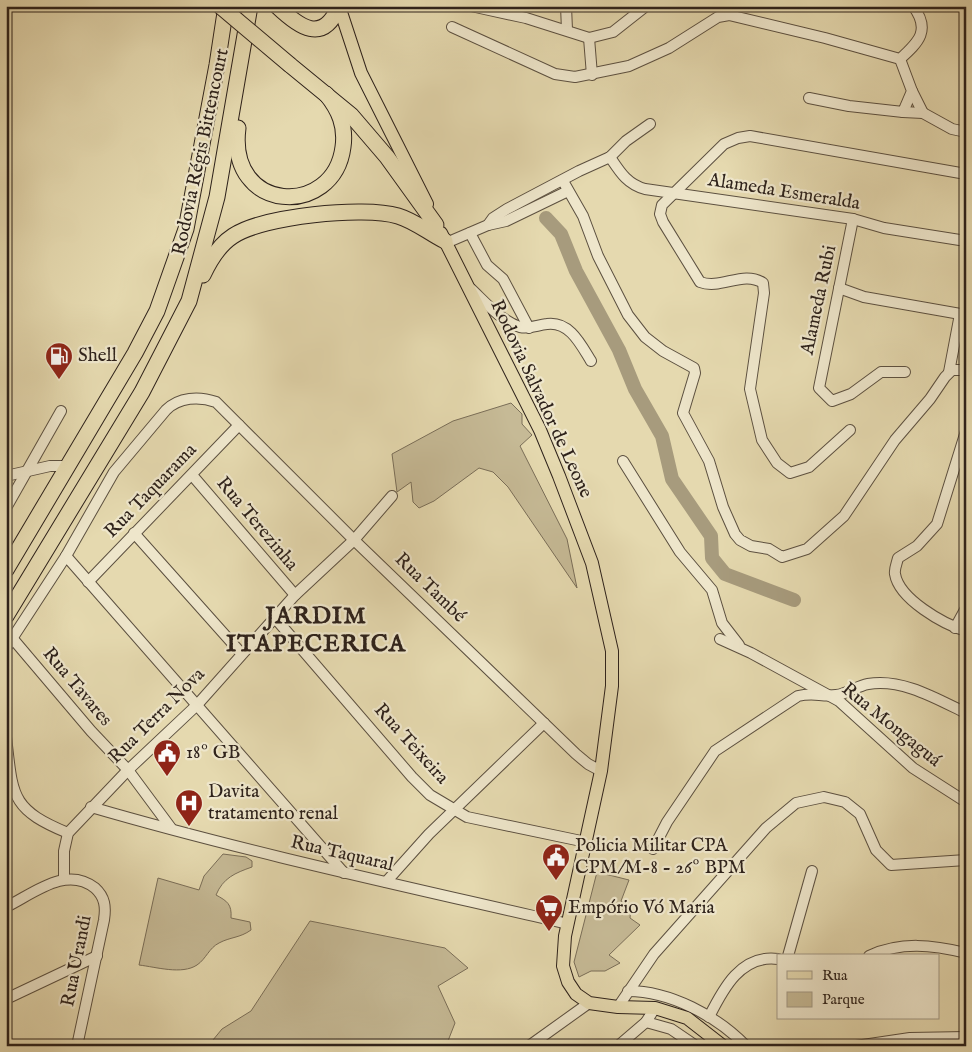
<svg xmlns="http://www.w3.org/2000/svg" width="972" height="1052" viewBox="0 0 972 1052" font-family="'IM FELL English',serif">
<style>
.green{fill:#c6ba96;stroke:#7a6e58}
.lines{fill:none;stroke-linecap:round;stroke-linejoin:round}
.river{stroke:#a79b7d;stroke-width:14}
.minor-casing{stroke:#5c5040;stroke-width:12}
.major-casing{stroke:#2e221b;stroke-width:14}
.highway-casing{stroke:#2e221b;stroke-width:17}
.minor{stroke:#eee6cb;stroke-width:10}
.major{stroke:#e5d9af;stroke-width:12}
.highway{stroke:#e5d9af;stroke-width:15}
.highway-bridge-casing{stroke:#2e221b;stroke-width:17;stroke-linecap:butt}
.highway-bridge{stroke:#e5d9af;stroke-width:15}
.labels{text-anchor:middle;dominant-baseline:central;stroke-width:4.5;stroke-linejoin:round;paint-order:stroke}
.street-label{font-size:19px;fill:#2e221b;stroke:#eee6cb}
.poi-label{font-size:19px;fill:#2e221b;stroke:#eee6cb;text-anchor:start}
.district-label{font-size:24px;font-weight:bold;letter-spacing:1px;fill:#2e221b;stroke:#eee6cb}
</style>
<rect width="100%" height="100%" fill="#e5d9af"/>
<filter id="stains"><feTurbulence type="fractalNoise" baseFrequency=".004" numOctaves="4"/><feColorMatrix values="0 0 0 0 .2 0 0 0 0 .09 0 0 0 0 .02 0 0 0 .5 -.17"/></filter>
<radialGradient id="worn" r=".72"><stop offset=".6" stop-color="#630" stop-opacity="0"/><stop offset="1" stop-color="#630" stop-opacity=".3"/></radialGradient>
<!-- green -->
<g class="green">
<path d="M511,403l11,11v10l10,11 -12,11 47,93 10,49 -69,-101 -15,-15 -14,-4 -45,33 -15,7 -6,-6 -2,-20 -14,10 -5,-38 61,-33z"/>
<path d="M223,854l23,3 6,4v6c-17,6 -29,11 -36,28 11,6 16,9 15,23l19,4 1,8c-11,8 -21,7 -32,13 -10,5 -13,16 -22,22 -15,10 -41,2 -58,0l19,-87 41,12 5,-14z"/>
<path d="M597,872l32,8 -8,21 10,5 -1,12 10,7 -31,30 11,8 -15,8h-14l-12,6 -5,-15z"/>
<path d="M310,921l135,27 23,20 -30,18 17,37 -9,23h-238l14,-17 29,-18z"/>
</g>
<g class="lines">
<!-- river -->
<path class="river" d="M546,218l15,16 15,37 43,79 16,39 27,47 10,43 39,57 1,22 13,16 69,26"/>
<!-- minor casing -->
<g class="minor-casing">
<g id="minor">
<path d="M471,6l55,12 63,20 24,-6 33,-26"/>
<path d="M566,6l1,24"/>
<path d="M452,27l103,47 20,3 54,-11 40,-18 49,-31 11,-2 96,23 75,21c19,-17 31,-29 13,-53"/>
<path d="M589,38l3,37"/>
<path d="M912,91l11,22"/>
<path d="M809,98l40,8 54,6 9,-21 -12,-32"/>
<path d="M903,112l20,1 29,16 14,3"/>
<path d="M610,157c10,15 17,27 35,32l208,30 31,9 82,13"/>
<path d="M563,181l20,35 15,40 30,59 17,22 18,14 31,17 1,5 -12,40 26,48 14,46 12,27 5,6 11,6 18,3 13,8 25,-8 37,-33 51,-76 35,-41 15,-22 7,-7h14"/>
<path d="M853,219l-34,169 13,13 19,-7 30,-22h24"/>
<path d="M488,225l18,-4 62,-30"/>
<path d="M470,233l17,32 16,14 26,49"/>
<path d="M446,243l42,-18 5,-7 14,-9 72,-38 31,-14 16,-16 24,-17"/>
<path d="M839,288l25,9 102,18"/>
<path d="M471,289c14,13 30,32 49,38 10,2 17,-2 27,-3 23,-3 34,21 44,37"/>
<path d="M949,372l11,-58"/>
<path d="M850,430l-41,37 -19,6 -13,-10 -15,-23 -12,-51 14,-96 -1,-10c-20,-13 -42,7 -63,-1l-37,-60 -3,-8 2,-9 62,-61 14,-6 12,-2 216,38"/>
<path d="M966,431l-29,93 -20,22 -19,12c-1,5 -4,11 -3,16 4,25 48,50 71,57"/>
<path d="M623,461l57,91 32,38 10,33 17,22"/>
<path d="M192,475l103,120"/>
<path d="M6,476l44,-10h18"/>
<path d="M6,508l55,-97"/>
<path d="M134,533l107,120"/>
<path d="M66,556l48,-84 52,-62c13,-13 33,-14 50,-8l138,138 222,214 12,10 13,7"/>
<path d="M88,582l151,-157"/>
<path d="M275,618l137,159 18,18 37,22 119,25"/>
<path d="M955,628l11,-20"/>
<path d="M13,639l78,92 37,39 43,58"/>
<path d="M720,639l31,14 88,48 74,67 53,34"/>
<path d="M6,648l60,-92 278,317"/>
<path d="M6,737c7,59 4,72 62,96"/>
<path d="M91,807c158,46 318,80 477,117"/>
<path d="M653,849l14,-27 48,-71 83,-55c16,-4 23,1 38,-1 11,-1 21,-9 32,-11 34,-6 69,15 98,29"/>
<path d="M64,879v-28l4,-18 60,-63 69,-65 98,-110 59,-55 38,-44"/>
<path d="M386,882l43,-48 115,-111"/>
<path d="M6,907c27,-13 60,-42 89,-19 10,9 11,19 9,32l-27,126"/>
<path d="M788,956l24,-85"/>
<path d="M869,956c32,-15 64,-11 97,-3"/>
<path d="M628,991c42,0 89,25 118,55"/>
<path d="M6,999l91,-43"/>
<path d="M618,1007l36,-53 112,-126 30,-25 28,-6 21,5 15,12 16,36 15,15 75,-5"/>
<path d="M709,1017c14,-28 32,-63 69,-58"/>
<path d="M646,1022l25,7 25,17"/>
<path d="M529,1046l60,-43"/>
<path d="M618,1046l28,-24 9,-14"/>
<path d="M856,1046l54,-8 56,-1"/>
</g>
</g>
<!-- major casing -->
<g class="major-casing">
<g id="major">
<path d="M339,6l22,67 66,131"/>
<path d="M441,233l99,197 19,46 33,87 20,88v35l-11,85 -36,165 -2,30 5,16 8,12 13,9 29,4 37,1 32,10 36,28"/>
</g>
</g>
<!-- highway casing -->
<g class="highway-casing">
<g id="highway">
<path d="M277,6c22,21 46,39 62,0"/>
<path d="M290,65l61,50 36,42 49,68"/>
<path d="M238,128c-11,86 96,90 105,19 3,-21 -4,-37 -17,-53"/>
<path d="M203,275c7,-15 16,-30 30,-39 30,-20 130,-30 165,-20 17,5 31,17 47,25"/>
<path d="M6,570l129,-217 22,-42 29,-82 31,-164 9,-59"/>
<path d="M6,616l136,-224 47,-91 28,-104 33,-191"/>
</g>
</g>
<!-- minor -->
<use href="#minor" class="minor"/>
<!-- major -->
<use href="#major" class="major"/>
<!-- highway -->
<use href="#highway" class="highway"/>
<!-- highway-bridge casing -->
<g class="highway-bridge-casing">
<path id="highway-bridge" d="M220,6l70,59"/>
</g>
<!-- highway-bridge -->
<use href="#highway-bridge" class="highway-bridge"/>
</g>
<!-- icons -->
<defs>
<g id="fuel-pin" transform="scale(1.4375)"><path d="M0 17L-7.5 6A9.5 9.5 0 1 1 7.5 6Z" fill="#8f2418" stroke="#eee6cb"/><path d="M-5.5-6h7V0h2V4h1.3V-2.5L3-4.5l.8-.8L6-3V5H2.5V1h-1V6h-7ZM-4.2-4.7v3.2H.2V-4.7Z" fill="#fff"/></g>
<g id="civic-pin" transform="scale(1.4375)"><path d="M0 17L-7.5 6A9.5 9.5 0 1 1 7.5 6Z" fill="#8f2418" stroke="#eee6cb"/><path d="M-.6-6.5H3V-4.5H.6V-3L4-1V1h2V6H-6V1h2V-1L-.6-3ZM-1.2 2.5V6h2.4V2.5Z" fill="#fff"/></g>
<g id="hospital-pin" transform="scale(1.4375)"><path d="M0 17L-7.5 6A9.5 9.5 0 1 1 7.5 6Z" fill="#8f2418" stroke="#eee6cb"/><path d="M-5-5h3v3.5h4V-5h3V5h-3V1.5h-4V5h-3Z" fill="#fff"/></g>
<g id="supermarket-pin" transform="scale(1.4375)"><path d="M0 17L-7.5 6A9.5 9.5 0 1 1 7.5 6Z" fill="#8f2418" stroke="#eee6cb"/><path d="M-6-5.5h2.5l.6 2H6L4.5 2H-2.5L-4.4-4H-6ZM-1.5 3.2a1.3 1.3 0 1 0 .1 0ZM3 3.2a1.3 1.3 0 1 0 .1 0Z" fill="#fff"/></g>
</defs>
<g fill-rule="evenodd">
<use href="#fuel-pin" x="59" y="356"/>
<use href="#civic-pin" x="167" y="753"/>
<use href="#hospital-pin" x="189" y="803"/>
<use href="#civic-pin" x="556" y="857"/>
<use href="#supermarket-pin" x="549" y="908"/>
</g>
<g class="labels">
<!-- street labels -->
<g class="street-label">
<text transform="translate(201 152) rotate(-78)">Rodovia Régis Bittencourt</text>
<text transform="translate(784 192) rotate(9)">Alameda Esmeralda</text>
<text transform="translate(819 300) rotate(-78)">Alameda Rubi</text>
<text transform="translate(541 399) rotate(65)">Rodovia Salvador de Leone</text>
<text transform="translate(151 491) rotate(-46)">Rua Taquarama</text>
<text transform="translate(257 524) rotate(50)">Rua Terezinha</text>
<text transform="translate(430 588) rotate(44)">Rua També</text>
<text transform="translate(77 687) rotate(50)">Rua Tavares</text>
<text transform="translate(157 716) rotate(-45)">Rua Terra Nova</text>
<text transform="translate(891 725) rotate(39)">Rua Mongaguá</text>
<text transform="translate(411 744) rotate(48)">Rua Teixeira</text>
<text transform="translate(342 854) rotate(13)">Rua Taquaral</text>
<text transform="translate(77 961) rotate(-79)">Rua Urandi</text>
</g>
<!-- poi labels -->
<g class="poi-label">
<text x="78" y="356">Shell</text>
<text x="186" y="753">18º GB</text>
<text x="208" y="792">Davita<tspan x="208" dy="22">tratamento renal</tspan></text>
<text x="575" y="846">Policia Militar CPA<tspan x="575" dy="22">CPM/M-8 - 26º BPM</tspan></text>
<text x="568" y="908">Empório Vó Maria</text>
</g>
<!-- district labels -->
<g class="district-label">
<text x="316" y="616">JARDIM<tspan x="316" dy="28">ITAPECERICA</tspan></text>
</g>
</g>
<!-- margin -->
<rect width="972" height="1052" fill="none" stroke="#e5d9af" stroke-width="25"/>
<rect x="8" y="8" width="957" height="1037" fill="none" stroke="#2e221b" stroke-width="2.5"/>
<rect x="12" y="12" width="947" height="1027" fill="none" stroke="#2e221b"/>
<!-- legend -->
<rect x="777" y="954" width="162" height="65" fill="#eee6cb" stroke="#a19885"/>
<rect x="787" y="971" width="25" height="8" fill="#e5d9af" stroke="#a19885"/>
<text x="822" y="980" font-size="15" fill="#2e221b">Rua</text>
<rect x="787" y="992" width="25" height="15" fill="#c6ba96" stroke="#a19885"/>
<text x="822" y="1004" font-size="15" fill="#2e221b">Parque</text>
<rect width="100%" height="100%" filter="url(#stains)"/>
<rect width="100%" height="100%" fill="url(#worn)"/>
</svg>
